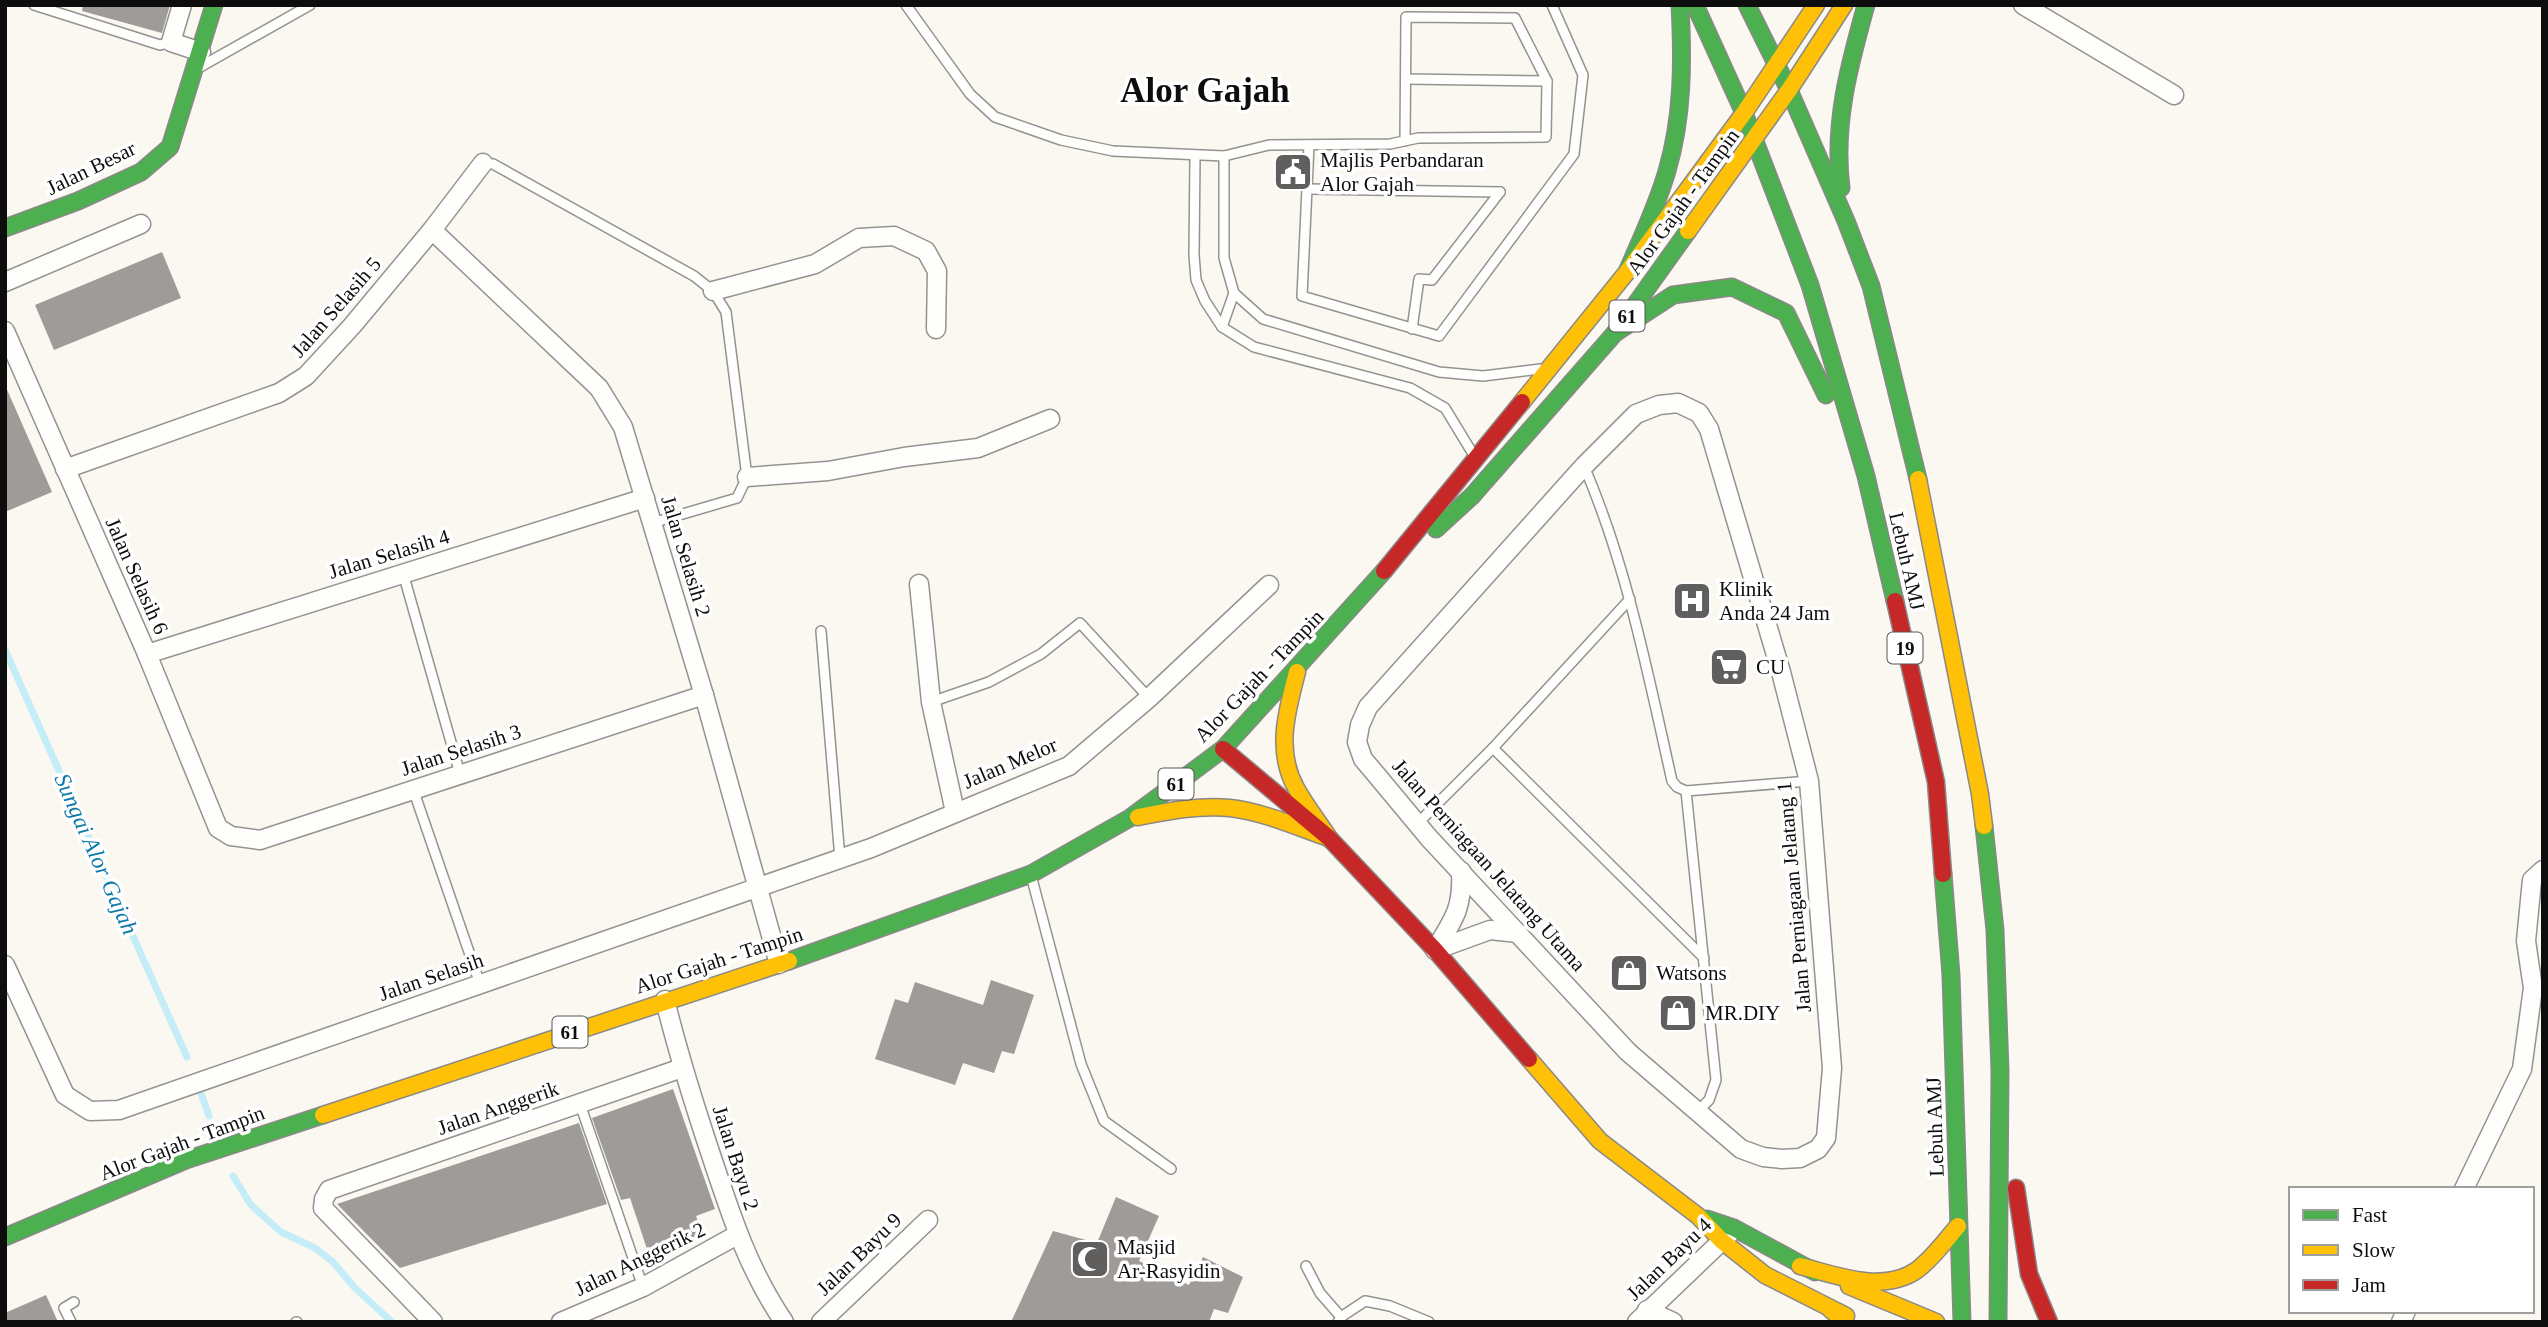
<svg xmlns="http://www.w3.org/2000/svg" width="2548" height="1327" viewBox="0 0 2548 1327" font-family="'Times New Roman',serif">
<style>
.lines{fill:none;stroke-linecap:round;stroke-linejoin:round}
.stream{stroke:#c5edf8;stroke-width:7}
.building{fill:#9e9b98}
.lane-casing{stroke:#949390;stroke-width:12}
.street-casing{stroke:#949390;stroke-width:21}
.fast-casing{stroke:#8b8987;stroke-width:19}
.slow-casing{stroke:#8b8987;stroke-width:19}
.jam-casing{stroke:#8b8987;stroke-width:19}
.lane{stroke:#fefefd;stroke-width:9}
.street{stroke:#fefefd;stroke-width:18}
.fast{stroke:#4caf50;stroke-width:16}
.slow{stroke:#ffc107;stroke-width:16}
.jam{stroke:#c62828;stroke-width:16}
.labels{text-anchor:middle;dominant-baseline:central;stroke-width:7;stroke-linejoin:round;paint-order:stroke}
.shield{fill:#fff;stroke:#565656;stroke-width:2}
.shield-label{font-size:19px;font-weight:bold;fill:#0d0d0d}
.poi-label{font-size:21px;fill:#0d0d0d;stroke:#fff;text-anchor:start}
.street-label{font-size:21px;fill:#0d0d0d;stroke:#fff}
.water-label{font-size:23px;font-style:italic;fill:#0d79a9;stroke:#fff}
.town-label{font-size:35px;font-weight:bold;fill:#0d0d0d;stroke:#fff}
</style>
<rect width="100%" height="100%" fill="#fbf8f2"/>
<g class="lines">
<!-- stream -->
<g class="stream">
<path d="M5,650l182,407"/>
<path d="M201,1093l8,23"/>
<path d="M233,1176l18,29 30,27 34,16 18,14 22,26 37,34"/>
</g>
</g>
<!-- building -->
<g class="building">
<path d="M83,5h87l-8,28 -80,-22z"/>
<path d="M162,252l19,46 -127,52 -19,-45z"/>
<path d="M5,385l47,107 -47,20z"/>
<path d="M991,980l43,15 -20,59 -12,-3 -8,22 -31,-10 -8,22 -80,-26 20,-60 13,4 7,-21 68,23z"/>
<path d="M673,1089l42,120 -19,7 8,23 -54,19 -20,-60 -9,2 -29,-82z"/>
<path d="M579,1123l28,81 -207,64 -63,-64z"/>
<path d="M1116,1197l43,19 -20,45 50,24 14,-28 40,20 -15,36 -14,-4 -5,13h-198l42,-91 44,12z"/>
<path d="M46,1295l12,27h-53v-9z"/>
</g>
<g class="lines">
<!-- lane casing -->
<g class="lane-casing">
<g id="lane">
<path d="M34,5l126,40 11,-3"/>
<path d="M906,5l64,89 25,23 66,23 52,11 111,5 45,-11 121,-1 28,-6 128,-1 1,-56 -32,-63 -109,-1 -1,124"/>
<path d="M200,67l110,-62"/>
<path d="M1406,79l141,2"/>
<path d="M1309,145l-7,151 137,40 135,-182 9,-79 -31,-70"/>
<path d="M1195,156l-1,99 2,25 9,21 17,26 32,20 156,41 35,20 28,46"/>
<path d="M1224,156v102l10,35 29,26 176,53 44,4 57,-7"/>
<path d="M483,163l10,1 201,112 19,15 13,21 21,165 -10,21 -85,25"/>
<path d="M1307,189l193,3"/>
<path d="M1222,327l12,-34"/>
<path d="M1412,329l7,-50 13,1 68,-88"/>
<path d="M1584,466c43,100 64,208 88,315l5,6 9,4 123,-10"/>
<path d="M403,573l57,201"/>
<path d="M821,631l19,228"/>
<path d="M931,702l58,-20 52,-28 39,-31 69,75"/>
<path d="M1493,748l211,210"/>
<path d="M413,789l67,195"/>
<path d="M1686,791l30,289 -7,20 -12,12"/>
<path d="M1417,824l76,-76 137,-149"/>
<path d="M1032,879l49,185 23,57 67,48"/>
<path d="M580,1104l63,183"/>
<path d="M1306,1266l14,27 21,24 -3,5"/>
<path d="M1341,1317l24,-16 25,5 39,16"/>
<path d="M71,1322l-7,-14 10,-6"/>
<path d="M296,1322h1"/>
</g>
</g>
<!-- street casing -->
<g class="street-casing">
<g id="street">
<path d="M182,5l-11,37 30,10"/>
<path d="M2023,5l151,90"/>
<path d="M432,230l167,158 24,39 81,268 75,269"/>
<path d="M5,282l136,-58"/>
<path d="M713,291l102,-27 44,-26 35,-2 32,15 11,20 -1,58"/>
<path d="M5,331l142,323 71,174 13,8 29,4 444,-145"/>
<path d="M1678,403l21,10 10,16 72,243 28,109 23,287 -6,70 -8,11 -18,9 -18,1 -19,-2 -22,-8 -113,-97 -199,-214 -55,-66 -11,-13 -6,-17 3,-17 8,-18 216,-241 52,-52 23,-9z"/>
<path d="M65,469l214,-76 27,-17 46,-50 80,-96 51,-67"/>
<path d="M747,477l81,-6 76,-14 74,-9 72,-29"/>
<path d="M919,584l12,118 24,110"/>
<path d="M147,654l498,-156"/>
<path d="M1461,871c2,37 -7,48 -26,79l55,-20 28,3"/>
<path d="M5,965l60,130 25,16 29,-1 752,-262 198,-82 80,-68 120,-113"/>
<path d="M665,1000c13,53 29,104 46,155 20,60 37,114 73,167"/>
<path d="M2464,1189l58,-120 11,-81 -7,-47 6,-61 11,-10"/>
<path d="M1647,1310l26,12"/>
<path d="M433,1322l-110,-114 1,-9 5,-9 353,-122"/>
<path d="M561,1322l82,-35 94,-52"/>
<path d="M821,1322l107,-102"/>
<path d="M1637,1322l92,-88"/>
<path d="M2401,1322l5,-11"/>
</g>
</g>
<!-- fast casing -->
<g class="fast-casing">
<g id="fast">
<path d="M1695,5l49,108 66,172 56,191 29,125"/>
<path d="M1747,5l42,85 57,131 25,65 47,193"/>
<path d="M1841,188c-8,-64 8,-122 25,-183"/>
<path d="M5,228l73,-27 63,-29 29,-25 44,-142"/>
<path d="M1627,272c14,-33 30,-66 40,-101 16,-54 16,-110 13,-166"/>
<path d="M1615,333l58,-38 59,-8 54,26 40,82"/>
<path d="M1436,529l36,-33 143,-163 73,-102"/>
<path d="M1984,826l11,104 5,141 -2,251"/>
<path d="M1943,874l8,101 11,347"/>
<path d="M789,961l242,-87 99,-56 93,-69 161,-178"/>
<path d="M1707,1219l27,9 81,44"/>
<path d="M5,1237l181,-77 137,-45"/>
</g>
</g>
<!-- slow casing -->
<g class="slow-casing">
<g id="slow">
<path d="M1688,231l101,-141 55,-85"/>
<path d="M1522,402l105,-130 117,-159 72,-108"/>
<path d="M1918,479l62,315 4,32"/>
<path d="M1297,672c-10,39 -22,78 -1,116 10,18 22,33 33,50"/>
<path d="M1138,817c30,-6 61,-12 92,-9 34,4 67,19 99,30"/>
<path d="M1529,1059l71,82 98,75 24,25 43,34 81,41"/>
<path d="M323,1115l466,-154"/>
<path d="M1800,1266c36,9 83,28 117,4 16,-12 28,-29 41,-44"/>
<path d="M1849,1286l87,36"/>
<path d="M1831,1310l15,12"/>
</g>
</g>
<!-- jam casing -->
<g class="jam-casing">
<g id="jam">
<path d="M1384,571l138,-169"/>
<path d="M1895,601l41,181 7,92"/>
<path d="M1223,749l106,89 106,112 94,109"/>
<path d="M2016,1188l13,86 20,48"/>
</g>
</g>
<!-- lane -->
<use href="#lane" class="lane"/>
<!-- street -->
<use href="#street" class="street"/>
<!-- fast -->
<use href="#fast" class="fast"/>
<!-- slow -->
<use href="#slow" class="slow"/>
<!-- jam -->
<use href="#jam" class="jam"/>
</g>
<!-- icons -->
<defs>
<g id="civic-square" transform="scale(2.0125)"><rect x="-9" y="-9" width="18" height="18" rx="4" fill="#605f5d" stroke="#fff"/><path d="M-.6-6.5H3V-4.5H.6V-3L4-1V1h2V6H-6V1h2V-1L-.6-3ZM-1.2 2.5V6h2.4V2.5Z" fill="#fff"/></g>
<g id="hospital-square" transform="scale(2.0125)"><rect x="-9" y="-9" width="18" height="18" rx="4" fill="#605f5d" stroke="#fff"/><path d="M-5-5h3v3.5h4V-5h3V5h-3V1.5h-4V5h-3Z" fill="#fff"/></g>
<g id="supermarket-square" transform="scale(2.0125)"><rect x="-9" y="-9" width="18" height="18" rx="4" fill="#605f5d" stroke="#fff"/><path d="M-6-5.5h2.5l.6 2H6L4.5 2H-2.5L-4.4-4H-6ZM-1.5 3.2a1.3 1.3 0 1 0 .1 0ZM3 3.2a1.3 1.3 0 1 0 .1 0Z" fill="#fff"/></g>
<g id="shop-square" transform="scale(2.0125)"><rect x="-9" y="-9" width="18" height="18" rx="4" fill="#605f5d" stroke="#fff"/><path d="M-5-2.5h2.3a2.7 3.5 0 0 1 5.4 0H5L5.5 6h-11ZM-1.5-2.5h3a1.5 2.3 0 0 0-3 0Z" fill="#fff"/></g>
<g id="mosque-square" transform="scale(2.0125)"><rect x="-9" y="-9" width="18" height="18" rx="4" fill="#605f5d" stroke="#fff"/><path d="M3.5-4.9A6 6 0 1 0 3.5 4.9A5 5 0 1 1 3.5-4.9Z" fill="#fff"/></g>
</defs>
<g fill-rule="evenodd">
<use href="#civic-square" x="1293" y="172"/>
<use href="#hospital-square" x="1692" y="601"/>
<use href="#supermarket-square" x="1729" y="667"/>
<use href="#shop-square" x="1629" y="973"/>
<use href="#shop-square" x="1678" y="1013"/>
<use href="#mosque-square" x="1090" y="1259"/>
</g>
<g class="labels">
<!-- shield labels -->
<g class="shield">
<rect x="1609.5" y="300.5" width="35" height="31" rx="5"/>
<rect x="1887.5" y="632.5" width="35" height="31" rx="5"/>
<rect x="1158.5" y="768.5" width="35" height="31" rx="5"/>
<rect x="552.5" y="1016.5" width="35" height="31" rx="5"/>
</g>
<g class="shield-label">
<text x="1627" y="316">61</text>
<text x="1905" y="648">19</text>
<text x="1176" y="784">61</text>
<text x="570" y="1032">61</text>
</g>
<!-- poi labels -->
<g class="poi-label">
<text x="1320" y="160">Majlis Perbandaran<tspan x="1320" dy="24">Alor Gajah</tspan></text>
<text x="1719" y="589">Klinik<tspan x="1719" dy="24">Anda 24 Jam</tspan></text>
<text x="1756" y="667">CU</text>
<text x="1656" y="973">Watsons</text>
<text x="1705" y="1013">MR.DIY</text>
<text x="1117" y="1247">Masjid<tspan x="1117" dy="24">Ar-Rasyidin</tspan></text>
</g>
<!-- street labels -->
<g class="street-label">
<text transform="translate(91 168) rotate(-26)">Jalan Besar</text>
<text transform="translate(1683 202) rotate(-54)">Alor Gajah - Tampin</text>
<text transform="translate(336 307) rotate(-49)">Jalan Selasih 5</text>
<text transform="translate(389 554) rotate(-17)">Jalan Selasih 4</text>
<text transform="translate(686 556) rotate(73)">Jalan Selasih 2</text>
<text transform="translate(1907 561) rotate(77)">Lebuh AMJ</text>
<text transform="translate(137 576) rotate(66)">Jalan Selasih 6</text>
<text transform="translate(1259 676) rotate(-46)">Alor Gajah - Tampin</text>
<text transform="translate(461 750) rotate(-18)">Jalan Selasih 3</text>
<text transform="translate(1010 763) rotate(-23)">Jalan Melor</text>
<text transform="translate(1489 865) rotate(48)">Jalan Perniagaan Jelatang Utama</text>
<text transform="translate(1794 897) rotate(-95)">Jalan Perniagaan Jelatang 1</text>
<text transform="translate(719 960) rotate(-18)">Alor Gajah - Tampin</text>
<text transform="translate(431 977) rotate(-19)">Jalan Selasih</text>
<text transform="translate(498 1108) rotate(-19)">Jalan Anggerik</text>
<text transform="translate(1935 1127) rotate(-92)">Lebuh AMJ</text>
<text transform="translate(182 1143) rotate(-21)">Alor Gajah - Tampin</text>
<text transform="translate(736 1158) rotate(72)">Jalan Bayu 2</text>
<text transform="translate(859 1254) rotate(-44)">Jalan Bayu 9</text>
<text transform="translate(640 1259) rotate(-26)">Jalan Anggerik 2</text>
<text transform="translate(1669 1259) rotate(-44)">Jalan Bayu 4</text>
</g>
<!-- water labels -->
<g class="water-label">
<text transform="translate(96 854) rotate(66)">Sungai Alor Gajah</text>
</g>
<!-- town labels -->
<g class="town-label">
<text x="1205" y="90">Alor Gajah</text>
</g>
</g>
<!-- border -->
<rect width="2548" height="1327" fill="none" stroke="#0d0d0d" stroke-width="14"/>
<!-- legend -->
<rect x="2289" y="1187" width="245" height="126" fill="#ffffff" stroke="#9e9e9e" stroke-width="2"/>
<rect x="2303" y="1210" width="35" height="10" fill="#4caf50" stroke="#9e9e9e" stroke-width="2"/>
<text x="2352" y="1222" font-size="21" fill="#0d0d0d">Fast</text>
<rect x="2303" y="1245" width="35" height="10" fill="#ffc107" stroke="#9e9e9e" stroke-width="2"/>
<text x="2352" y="1257" font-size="21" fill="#0d0d0d">Slow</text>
<rect x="2303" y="1280" width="35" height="10" fill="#c62828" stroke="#9e9e9e" stroke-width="2"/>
<text x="2352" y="1292" font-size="21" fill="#0d0d0d">Jam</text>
</svg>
